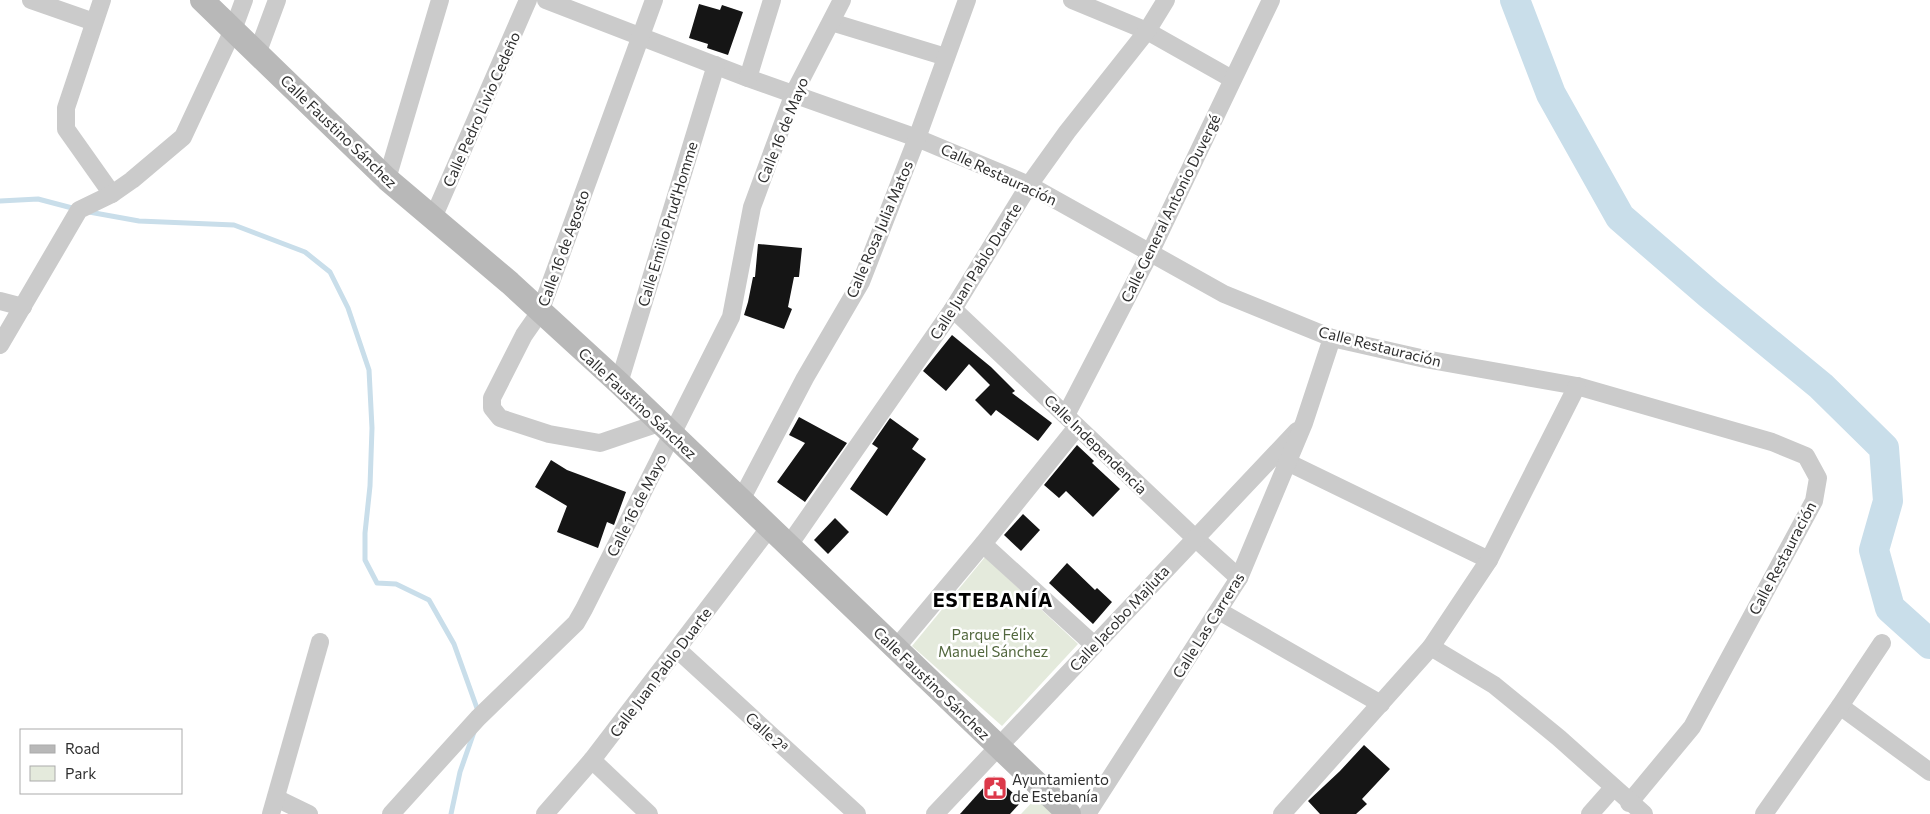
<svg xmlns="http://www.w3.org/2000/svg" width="1930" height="814" viewBox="0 0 1930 814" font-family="Commissioner,sans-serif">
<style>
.green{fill:#e4eadc}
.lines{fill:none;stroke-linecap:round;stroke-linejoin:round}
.stream{stroke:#c9deea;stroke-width:5}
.river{stroke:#c9deea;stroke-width:30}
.building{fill:#151515}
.street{stroke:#cbcbcb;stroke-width:18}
.secondary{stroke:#b8b8b8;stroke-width:24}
.labels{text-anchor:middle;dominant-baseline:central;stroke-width:5;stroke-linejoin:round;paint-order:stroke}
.street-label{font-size:15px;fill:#2e2e2e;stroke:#fff}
.park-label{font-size:15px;fill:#52673d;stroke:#fff}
.poi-label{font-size:15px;fill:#2e2e2e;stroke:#fff;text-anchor:start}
.district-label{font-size:20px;font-weight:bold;letter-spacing:1px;fill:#000;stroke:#fff}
</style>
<rect width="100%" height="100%" fill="#fff"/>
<!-- green -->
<g class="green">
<path d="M985,557l93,87 -76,82 -90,-80z"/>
<path d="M1036,798l18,16h-33z"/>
</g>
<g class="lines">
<!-- stream -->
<g class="stream">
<path d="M0,201l38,-2 38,10"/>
<path d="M89,212l50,9 95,4 71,27 25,20 18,36 21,62 3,58 -2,58 -5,47v27l12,23 19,1 33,16 25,44 24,67"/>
<path d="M451,814l9,-42 14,-40"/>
</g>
<!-- river -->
<path class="river" d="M1515,0l36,94 69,123 89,77 112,92 63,62 4,53 -14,49 16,58 40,36"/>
</g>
<!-- building -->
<g class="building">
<path d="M699,4l21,6 2,-5 21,7 -15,43 -21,-7 1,-4 -19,-6z"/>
<path d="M758,244l44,4 -3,29h-5l-6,30 4,2 -8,20 -40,-14 4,-13 5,-25h2z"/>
<path d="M952,335l39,32 24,24 -3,2 40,30 -14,18 -42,-31 -5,6 -16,-16 15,-15 -21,-21 -23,27 -23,-20z"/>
<path d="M799,417l48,26 -42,59 -28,-20 28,-39 -16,-8z"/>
<path d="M890,418l29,21 -7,10 14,10 -39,57 -37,-27 28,-41 -6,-4z"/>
<path d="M1077,445l17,16 -2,2 28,26 -27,28 -27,-26 -7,7 -15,-13z"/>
<path d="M551,460l16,10 59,22 -12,33 -7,-3 -9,26 -41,-16 10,-26 -32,-19z"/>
<path d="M1023,514l17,16 -19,21 -17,-16z"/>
<path d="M835,518l14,14 -21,22 -14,-14z"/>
<path d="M1067,563l28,27 2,-2 15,14 -19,22 -44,-41z"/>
<path d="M1364,745l26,24 -28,30 5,5 -11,10h-36l-12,-13 32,-30z"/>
<path d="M994,776l28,25 -12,13h-50z"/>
</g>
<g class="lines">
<!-- street -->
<g class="street">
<path d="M31,0l63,22"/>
<path d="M102,0l-36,108v21l46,65"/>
<path d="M546,0l202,78 169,60 112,47 195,109 108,44 93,21 152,27 195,56 34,14 12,22 -4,23 -122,226 -63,76"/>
<path d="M654,0l-114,312 -16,23 -32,63v10l8,10 49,16 51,9 59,-20"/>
<path d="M1072,0l75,31 85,48"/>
<path d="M831,22l115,35"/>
<path d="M257,54l20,-54"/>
<path d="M748,78l24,-78"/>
<path d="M387,179l53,-179"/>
<path d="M433,218l95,-218"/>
<path d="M0,301l23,6"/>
<path d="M953,309l242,229 44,40"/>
<path d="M0,345l79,-135 33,-16 20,-14 51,-43 50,-107 11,-30"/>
<path d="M619,383l97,-318"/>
<path d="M1066,415l84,-162 121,-253"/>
<path d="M1279,458l210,102"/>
<path d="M741,500l64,-122 56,-96 56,-144 50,-138"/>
<path d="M983,544l111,101"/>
<path d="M789,545l164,-236 76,-124 38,-53 80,-101 19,-31"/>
<path d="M1219,611l162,93"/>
<path d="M1431,647l63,38 65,53 85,76"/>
<path d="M896,648l87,-104 94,-117"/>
<path d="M678,650l179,164"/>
<path d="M1840,706l90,66"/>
<path d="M592,760l57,54"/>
<path d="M276,798l33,16"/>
<path d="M271,814l49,-172"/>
<path d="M391,814l87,-96 98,-95 8,-14 147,-292 21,-110 42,-114 48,-93"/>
<path d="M545,814l47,-54 178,-233"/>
<path d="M935,814l362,-383"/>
<path d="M1087,814l152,-236 65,-155 28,-85"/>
<path d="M1282,814l149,-167 58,-87 88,-174"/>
<path d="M1590,814l23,-26"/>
<path d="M1764,814l76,-108 42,-63"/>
</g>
<!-- secondary -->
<path class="secondary" d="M202,0l185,179 123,104 109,100 450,431"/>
</g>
<!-- icons -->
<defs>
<g id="civic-square" transform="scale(1.25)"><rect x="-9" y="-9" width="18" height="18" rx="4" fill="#dc3849" stroke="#fff"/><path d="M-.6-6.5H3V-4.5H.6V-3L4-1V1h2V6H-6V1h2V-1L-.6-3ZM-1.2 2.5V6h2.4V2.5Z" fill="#fff"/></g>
</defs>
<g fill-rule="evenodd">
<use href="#civic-square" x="995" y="788"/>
</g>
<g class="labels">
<!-- street labels -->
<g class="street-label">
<text transform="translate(481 109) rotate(-66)">Calle Pedro Livio Cedeño</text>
<text transform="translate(782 130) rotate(-68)">Calle 16 de Mayo</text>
<text transform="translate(339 131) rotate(44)">Calle Faustino Sánchez</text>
<text transform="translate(999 174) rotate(25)">Calle Restauración</text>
<text transform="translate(1170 208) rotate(-64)">Calle General Antonio Duvergé</text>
<text transform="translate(667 224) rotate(-73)">Calle Emilio Prud'Homme</text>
<text transform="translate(879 229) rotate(-67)">Calle Rosa Julia Matos</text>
<text transform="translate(563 248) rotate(-70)">Calle 16 de Agosto</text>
<text transform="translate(975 271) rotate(-58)">Calle Juan Pablo Duarte</text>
<text transform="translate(1380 346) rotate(14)">Calle Restauración</text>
<text transform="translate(638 403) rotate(43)">Calle Faustino Sánchez</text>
<text transform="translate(1096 444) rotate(44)">Calle Independencia</text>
<text transform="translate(636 505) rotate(-63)">Calle 16 de Mayo</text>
<text transform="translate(1782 558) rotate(-62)">Calle Restauración</text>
<text transform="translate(1119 618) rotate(-47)">Calle Jacobo Majluta</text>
<text transform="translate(1208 625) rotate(-58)">Calle Las Carreras</text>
<text transform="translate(660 672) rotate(-53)">Calle Juan Pablo Duarte</text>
<text transform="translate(932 683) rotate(44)">Calle Faustino Sánchez</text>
<text transform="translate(767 732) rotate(43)">Calle 2ª</text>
</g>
<!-- park labels -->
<g class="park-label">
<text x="993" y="634">Parque Félix<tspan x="993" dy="17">Manuel Sánchez</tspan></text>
</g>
<!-- poi labels -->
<g class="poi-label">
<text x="1012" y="779">Ayuntamiento<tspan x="1012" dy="17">de Estebanía</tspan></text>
</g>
<!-- district labels -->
<g class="district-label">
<text x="993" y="599">ESTEBANÍA</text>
</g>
</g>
<!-- legend -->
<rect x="20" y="729" width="162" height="65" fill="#ffffff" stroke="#ababab"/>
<rect x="30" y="745" width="25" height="8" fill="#b8b8b8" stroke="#ababab"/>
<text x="65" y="754" font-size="15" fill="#2e2e2e">Road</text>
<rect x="30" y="766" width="25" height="15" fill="#e4eadc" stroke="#ababab"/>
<text x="65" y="779" font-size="15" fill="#2e2e2e">Park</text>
</svg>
